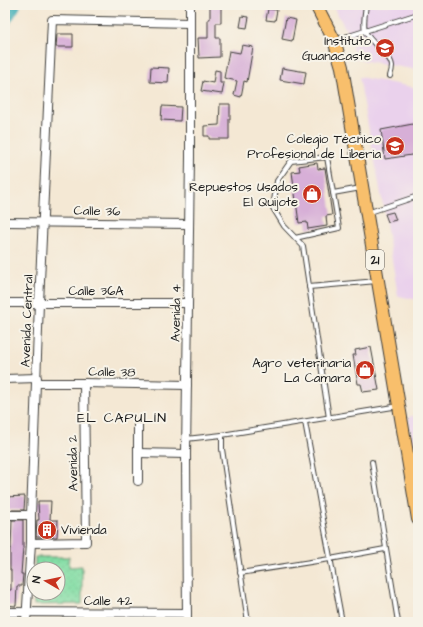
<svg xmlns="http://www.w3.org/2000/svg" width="423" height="627" viewBox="0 0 423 627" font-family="'Architects Daughter',sans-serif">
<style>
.built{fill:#ead1ec}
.grass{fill:url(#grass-dots);stroke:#4f7c60}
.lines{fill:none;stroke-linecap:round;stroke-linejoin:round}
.river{stroke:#39abb4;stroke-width:12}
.building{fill:#d7afd7}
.lane-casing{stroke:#3c3b38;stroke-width:6}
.street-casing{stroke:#3c3b38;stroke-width:10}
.primary-casing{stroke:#3c3b38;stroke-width:14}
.lane{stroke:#fff;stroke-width:4}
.street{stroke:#fff;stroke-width:8}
.primary{stroke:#f8bf6c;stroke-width:12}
.labels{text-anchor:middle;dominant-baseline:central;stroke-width:4;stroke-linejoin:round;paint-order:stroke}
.shield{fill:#f7f3e8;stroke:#5e5c59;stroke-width:1}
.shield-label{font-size:12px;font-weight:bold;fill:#1c1c1c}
.poi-label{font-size:13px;fill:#1c1c1c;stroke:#f7f3e8;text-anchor:end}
.street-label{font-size:13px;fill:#1c1c1c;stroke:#f7f3e8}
.neighbourhood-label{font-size:14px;letter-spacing:1px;fill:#1c1c1c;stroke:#f7f3e8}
</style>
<defs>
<pattern id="grass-dots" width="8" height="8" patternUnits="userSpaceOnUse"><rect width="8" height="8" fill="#82dda4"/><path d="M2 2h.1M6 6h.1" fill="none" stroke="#70bd8d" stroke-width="1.8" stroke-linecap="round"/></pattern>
</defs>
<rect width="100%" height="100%" fill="#f7f3e8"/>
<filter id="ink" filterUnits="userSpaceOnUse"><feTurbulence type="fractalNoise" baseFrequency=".025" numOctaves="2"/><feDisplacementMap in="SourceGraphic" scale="8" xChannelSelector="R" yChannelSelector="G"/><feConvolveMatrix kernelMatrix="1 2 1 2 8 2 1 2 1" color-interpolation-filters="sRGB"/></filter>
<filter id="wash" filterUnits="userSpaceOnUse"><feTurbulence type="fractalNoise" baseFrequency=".012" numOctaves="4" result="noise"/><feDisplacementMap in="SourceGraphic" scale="16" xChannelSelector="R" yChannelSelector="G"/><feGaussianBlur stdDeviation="0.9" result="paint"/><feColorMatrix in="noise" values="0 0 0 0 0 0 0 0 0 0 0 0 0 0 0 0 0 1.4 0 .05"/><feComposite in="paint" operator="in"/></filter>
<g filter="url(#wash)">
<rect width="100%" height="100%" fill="#f4e8d4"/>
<!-- built -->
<g class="built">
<path d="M333,5h85v65l-63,-11 -6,-23z"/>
<path d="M359,77l59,11v212l-20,-4 -15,-91z"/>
<path d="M418,415v58l-10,-56z"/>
</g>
<!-- grass -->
<path class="grass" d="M35,557h34v10l13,-1v38l-48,1v-12h24v-24h-23z"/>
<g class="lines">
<!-- river -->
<path class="river" d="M5,21l10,-16"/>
</g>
<g id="blocks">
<!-- building -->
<g class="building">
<path d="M210,5h11v18h-5v15h4v19l-21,1 -1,-20h10v-19h2z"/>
<path d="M268,9l9,1 -2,11 -9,-1z"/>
<path d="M242,16l7,1 -2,11 -7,-1z"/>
<path d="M286,18l10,2 -4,21 -10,-2z"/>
<path d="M57,34h16v13h-17z"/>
<path d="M242,45l11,2 -6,35 -3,-1 -3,16 -7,-2 3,-14 -13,-3 5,-27 11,2z"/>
<path d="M151,67l18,1 -1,15 -18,-1z"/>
<path d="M282,68l24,4 -2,12 -24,-4z"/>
<path d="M215,70l5,1v12h4l-2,11 -21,-3 2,-10 10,2z"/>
<path d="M220,104h10v15h-1v20h-20v-3h-5v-10l15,-1z"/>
<path d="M162,106l19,1 -1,14 -19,-1z"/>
<path d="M418,123v31l-33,5 -4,-29z"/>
<path d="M317,163l1,6 7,-1 7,47 -6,1 1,10 -19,3 -1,-7 -8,1 -7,-51 8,-1 -1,-5z"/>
<path d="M393,212l3,8 -8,2 -3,-8z"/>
<path d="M371,347l8,43 -16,2 -2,-8h-3l-5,-29h3l-1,-5z"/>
<path d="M25,496l-1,14h-19v-13z"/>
<path d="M38,501h13l-1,19h8l-1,17h-21l1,-17h2z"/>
<path d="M12,520h11v27l-2,27h2l-1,12h-5l-1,20 -11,-1v-15h6v-20h-1v-22h1z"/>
</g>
</g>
</g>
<g filter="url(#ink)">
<use href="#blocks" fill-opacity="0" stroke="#3c3b38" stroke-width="1"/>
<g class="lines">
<!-- lane casing -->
<g class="lane-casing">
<g id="lane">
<path d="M366,5c-1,7 -3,19 -1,26 5,13 26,23 27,35 0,3 -1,7 -2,10"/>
<path d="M334,40l15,-4 69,-22"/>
<path d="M333,193l28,-5"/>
<path d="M367,213l51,-17"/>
<path d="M295,238l44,-10 -12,-71 -36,4 -14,20 -4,27 11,18 19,20 26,172"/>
<path d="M309,287l68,-6"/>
<path d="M305,422l37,200"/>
<path d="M186,439l36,-4"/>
<path d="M372,462l26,160"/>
<path d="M240,573l90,-14 55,-10"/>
<path d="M248,622l-26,-173v-14l177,-29"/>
</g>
</g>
<!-- street casing -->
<g class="street-casing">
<g id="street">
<path d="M5,222l184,2"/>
<path d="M5,303h183"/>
<path d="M5,379l32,-1"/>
<path d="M37,383h47l103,2"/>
<path d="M138,424v57"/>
<path d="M138,453l48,1"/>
<path d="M5,515h26"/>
<path d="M31,543l55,-1 -2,-159"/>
<path d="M5,612l182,1"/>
<path d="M26,622l5,-79v-28l8,-212 13,-283 138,3"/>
<path d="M187,622l-1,-168 4,-297v-152"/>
</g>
</g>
<!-- primary casing -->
<g class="primary-casing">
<path id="primary" d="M316,5l18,35 8,27 76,452"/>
</g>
<!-- lane -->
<use href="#lane" class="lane"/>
<!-- street -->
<use href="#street" class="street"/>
<!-- primary -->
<use href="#primary" class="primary"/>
</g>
</g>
<!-- icons -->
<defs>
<g id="school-disc" transform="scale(1)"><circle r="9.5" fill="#c8321e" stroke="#f7f3e8"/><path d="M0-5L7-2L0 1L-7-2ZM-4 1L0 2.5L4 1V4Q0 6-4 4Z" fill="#fff"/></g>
<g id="shop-disc" transform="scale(1)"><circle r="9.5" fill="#c8321e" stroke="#f7f3e8"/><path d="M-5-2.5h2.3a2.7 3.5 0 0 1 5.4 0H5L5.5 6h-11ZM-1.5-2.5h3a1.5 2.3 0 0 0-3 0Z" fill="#fff"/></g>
<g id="building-disc" transform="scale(1)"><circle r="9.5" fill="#c8321e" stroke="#f7f3e8"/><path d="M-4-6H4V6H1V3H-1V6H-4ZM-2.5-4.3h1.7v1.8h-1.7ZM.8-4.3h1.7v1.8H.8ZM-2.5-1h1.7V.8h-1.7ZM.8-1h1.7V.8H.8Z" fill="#fff"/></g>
</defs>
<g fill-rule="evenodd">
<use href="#school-disc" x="385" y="48"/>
<use href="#school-disc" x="395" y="146"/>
<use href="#shop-disc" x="312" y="194"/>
<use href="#shop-disc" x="365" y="370"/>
<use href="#building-disc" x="47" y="530"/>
</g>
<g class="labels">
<!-- shield labels -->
<rect class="shield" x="366" y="250" width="18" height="20" rx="3"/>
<g class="shield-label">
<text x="375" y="260">21</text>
</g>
<!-- poi labels -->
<g class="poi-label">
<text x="371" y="41">Instituto<tspan x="371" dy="15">Guanacaste</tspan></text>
<text x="381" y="139">Colegio Técnico<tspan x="381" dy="15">Profesional de Liberia</tspan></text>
<text x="298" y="187">Repuestos Usados<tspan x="298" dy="15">El Quijote</tspan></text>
<text x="351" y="363">Agro veterinaria<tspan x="351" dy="15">La Camara</tspan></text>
<text x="61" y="530" text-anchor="start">Vivienda</text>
</g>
<!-- street labels -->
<g class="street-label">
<text transform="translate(97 211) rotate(1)">Calle 36</text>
<text x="96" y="291">Calle 36A</text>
<text transform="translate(176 313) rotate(-89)">Avenida 4</text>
<text transform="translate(27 321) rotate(-88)">Avenida Central</text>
<text transform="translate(112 372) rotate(1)">Calle 38</text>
<text transform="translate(73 463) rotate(-91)">Avenida 2</text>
<text x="108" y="601">Calle 42</text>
</g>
<!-- neighbourhood labels -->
<g class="neighbourhood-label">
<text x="122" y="418">EL CAPULÍN</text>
</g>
</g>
<!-- margin -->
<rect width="423" height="627" fill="none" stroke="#f7f3e8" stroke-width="20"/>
<!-- north arrow -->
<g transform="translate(46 581) rotate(279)"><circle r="19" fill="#f7f3e8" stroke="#9f9d96"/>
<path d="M0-3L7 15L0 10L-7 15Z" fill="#c8321e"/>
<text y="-6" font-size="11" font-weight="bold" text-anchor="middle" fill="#1c1c1c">N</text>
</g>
</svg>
